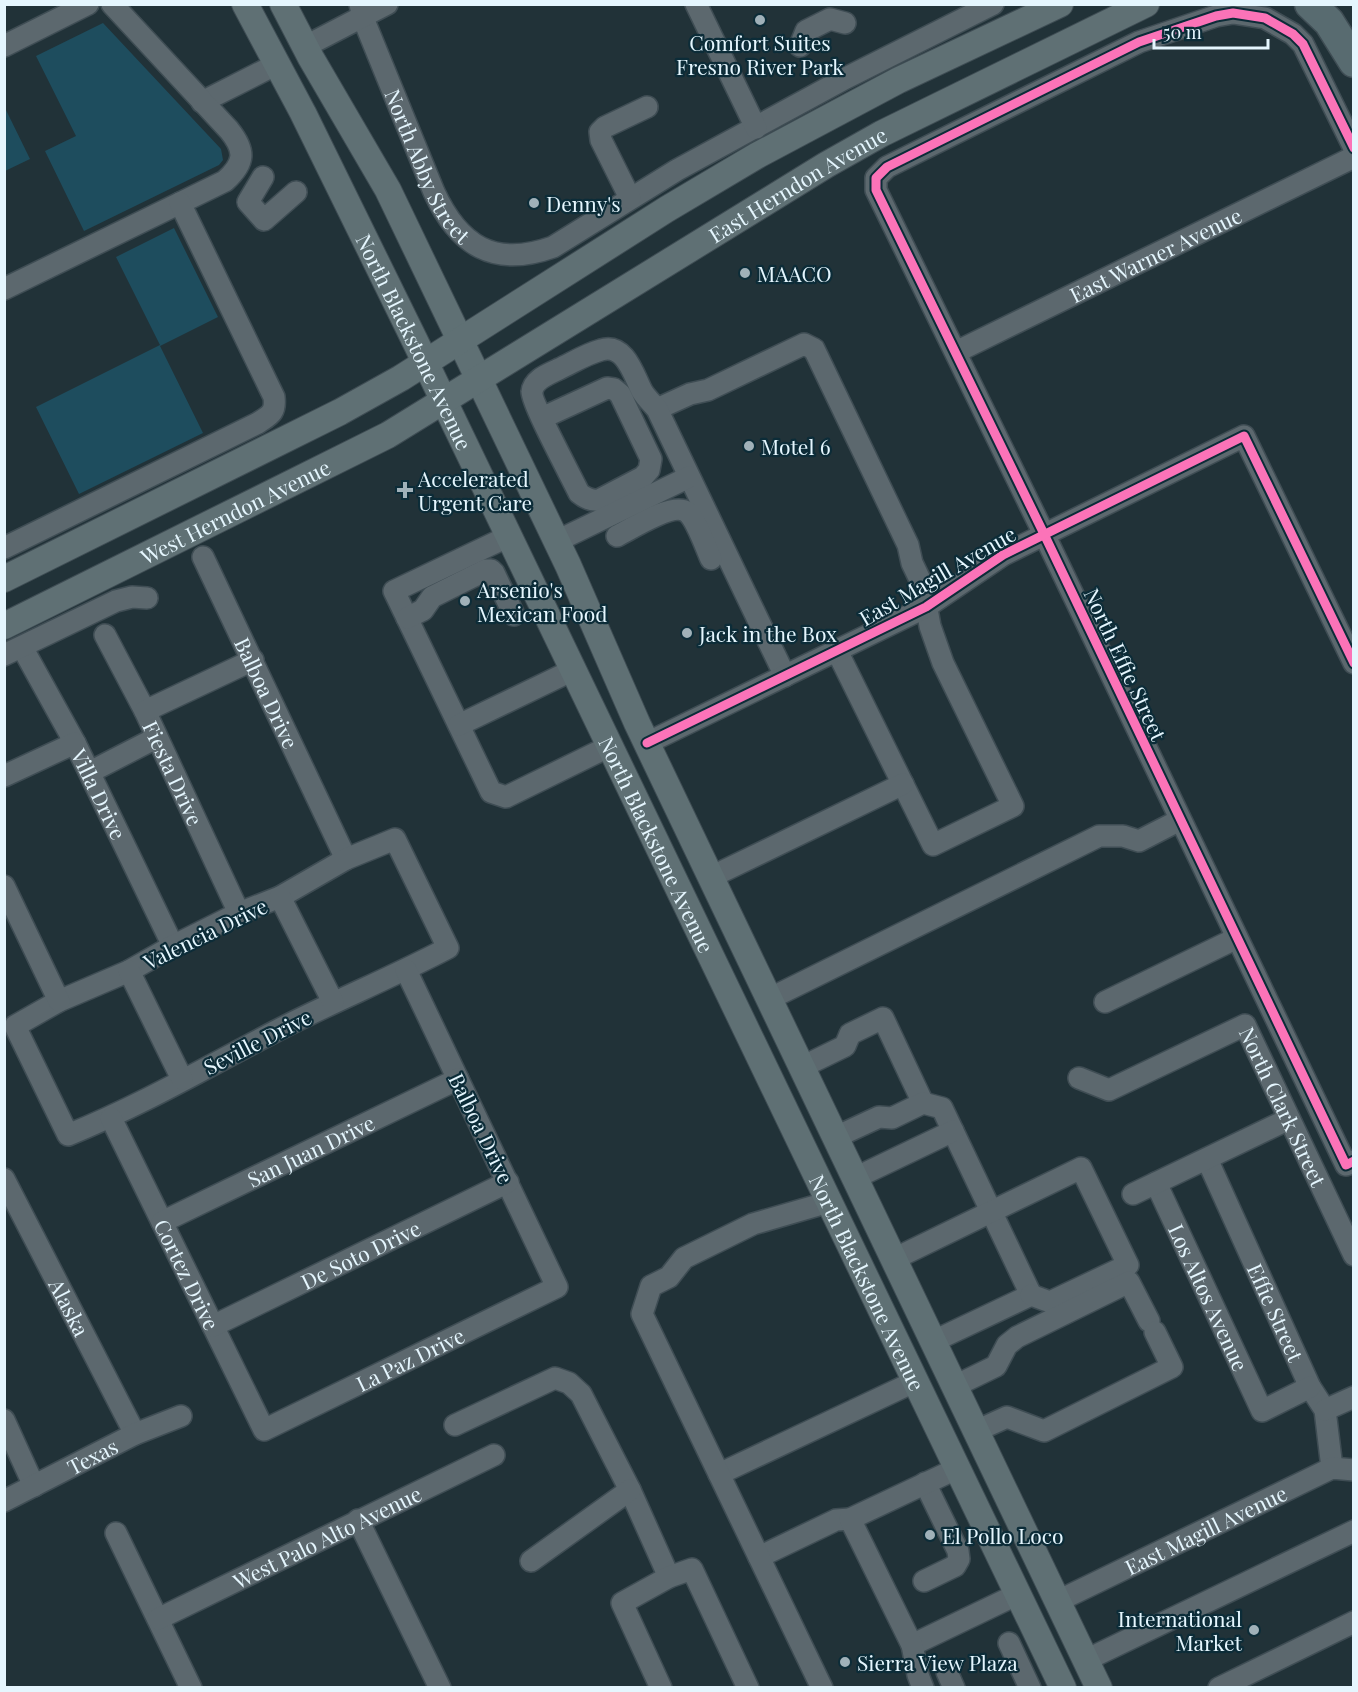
<svg xmlns="http://www.w3.org/2000/svg" width="1358" height="1692" viewBox="0 0 1358 1692" font-family="'Playfair Display',serif">
<style>
.green{fill:#1e4d5e}
.lines{fill:none;stroke-linecap:round;stroke-linejoin:round}
.minor-casing{stroke:#3f4d54;stroke-width:24}
.major-casing{stroke:#3f4d54;stroke-width:28}
.highway-casing{stroke:#3f4d54;stroke-width:33}
.minor{stroke:#5c686e;stroke-width:21}
.major{stroke:#5f7074;stroke-width:26}
.highway{stroke:#586b70;stroke-width:30}
.cycleway-casing{stroke:#0c2c38;stroke-width:13}
.cycleway{stroke:#fb73b8;stroke-width:9}
.poi-dot{fill:#a0b1b9;stroke:#0c2c38;stroke-width:2}
.labels{text-anchor:middle;dominant-baseline:central;stroke-width:4.5;stroke-linejoin:round;paint-order:stroke}
.poi-label{font-size:21px;fill:#e5f6fe;stroke:#0c2c38;text-anchor:start}
.street-label{font-size:21px;fill:#e5f6fe;stroke:#0c2c38}
</style>
<rect width="100%" height="100%" fill="#213238"/>
<!-- green -->
<g class="green">
<path d="M103,23l118,126 2,11 -4,5 -135,66 -39,-80 31,-15 -40,-80z"/>
<path d="M5,108l25,51 -25,12h-1z"/>
<path d="M174,228l44,89 -58,29 43,87 -124,61 -43,-87 124,-62 -44,-88z"/>
</g>
<g class="lines">
<!-- minor casing -->
<g class="minor-casing">
<g id="minor">
<path id="s1" d="M360,4l3,14 71,174c25,54 60,76 119,55l124,-77 169,-92 147,-74"/>
<path d="M696,4l60,124"/>
<path d="M4,46l84,-42"/>
<path d="M306,46l81,-42"/>
<path d="M800,46l6,-15 24,-12 15,4"/>
<path d="M202,102l75,-38"/>
<path d="M1354,148l-51,-104 -10,-10 -28,-16 -32,-5 -17,3 -77,26 -252,125 -11,11v12l168,344 302,631 8,-4"/>
<path d="M263,177l-15,25 16,18 32,-28"/>
<path d="M630,198l-29,-58 -1,-8 5,-5 42,-20"/>
<path d="M4,289l221,-108c20,-18 21,-30 4,-51l-117,-126"/>
<path id="s2" d="M956,352l398,-195"/>
<path d="M657,409l33,-15 18,-4 96,-46 10,5 94,196 4,18 11,23 7,40 13,37 70,143 -80,39 -96,-194"/>
<path d="M542,418l65,-30 7,1 6,5 31,65 -2,11 -6,7 -44,23c-8,1 -14,-2 -20,-7 -7,-15 -48,-91 -47,-101 1,-13 17,-18 27,-23 13,-6 27,-15 42,-19 24,-8 33,26 41,41 4,7 10,12 15,18l128,267"/>
<path d="M509,536l-115,55 97,201 15,5 104,-51"/>
<path d="M617,536c14,-7 56,-34 70,-24 9,7 19,36 24,47"/>
<path d="M557,541l132,-64"/>
<path d="M4,548l254,-125c12,-8 18,-10 16,-26l-94,-194"/>
<path id="s3" d="M203,557l143,302"/>
<path d="M407,618l16,-8 9,-13 54,-27h5l3,3 20,42"/>
<path id="s4" d="M105,635l40,76 94,202"/>
<path id="s5" d="M22,647l53,96 98,203"/>
<path d="M4,655l112,-54 16,-4 15,1"/>
<path d="M145,711l108,-51"/>
<path d="M459,725l114,-55"/>
<path d="M647,743l279,-136 77,-52 241,-119 110,227"/>
<path d="M90,772l66,-34"/>
<path d="M4,776l71,-33"/>
<path d="M395,839l53,109c-57,30 -116,54 -172,83 -69,36 -136,75 -208,104l-53,-109 44,-25 70,-30 44,-25 66,-33 41,-16 66,-38z"/>
<path d="M711,877l192,-93"/>
<path d="M4,886l55,115"/>
<path d="M280,897l53,105"/>
<path d="M129,971l53,108"/>
<path d="M769,999l330,-163h24l16,5 41,-21"/>
<path d="M1105,1002l132,-64"/>
<path d="M802,1067l43,-21 5,-12 33,-16 40,85"/>
<path id="s6" d="M1079,1078l30,12 136,-65 109,230"/>
<path id="s7" d="M111,1118l153,312 293,-143 -151,-317"/>
<path d="M836,1137l43,-20 13,1 31,-15 19,5 89,187 -97,46"/>
<path id="s8" d="M1207,1159l103,228 15,23 7,58"/>
<path d="M855,1178l98,-47"/>
<path id="s9" d="M4,1179l131,255"/>
<path id="s10" d="M1156,1183l106,228 48,-24"/>
<path d="M1133,1194l156,-75"/>
<path id="s11" d="M162,1222l296,-143"/>
<path d="M894,1259l187,-91 47,97 -78,37 -19,-7"/>
<path id="s12" d="M213,1326l295,-144"/>
<path d="M955,1386l41,-20 11,-21 10,-8 112,-55 20,39"/>
<path d="M1325,1410l29,-13"/>
<path d="M4,1420l30,66"/>
<path d="M455,1425l100,-47 14,5 12,11 49,96 39,87"/>
<path d="M976,1431l31,-14 37,14 128,-64 -17,-35"/>
<path d="M719,1474l197,-93"/>
<path id="s13" d="M4,1501l131,-67 46,-18"/>
<path d="M358,1520l82,168"/>
<path d="M116,1533l75,155"/>
<path d="M759,1557l77,-37 14,-1"/>
<path d="M531,1561l99,-71"/>
<path d="M924,1581l31,-15 4,-7 -1,-8 -33,-68"/>
<path id="s14" d="M1058,1601l274,-133 22,2"/>
<path id="s15" d="M158,1619l336,-164"/>
<path d="M1009,1643l21,45"/>
<path d="M912,1645l106,-51"/>
<path d="M1086,1660l268,-129"/>
<path d="M947,1672l7,16"/>
<path d="M661,1688l-39,-85 47,-26 23,-8 56,119"/>
<path d="M822,1688l-180,-374 9,-28 18,-9 15,-19 69,-34 76,-22"/>
<path d="M923,1688l-5,-13 -6,-30 -62,-126 108,-51"/>
<path d="M1219,1688l135,-66"/>
</g>
</g>
<!-- major casing -->
<g class="major-casing">
<g id="major">
<path id="s16" d="M245,4l58,109 112,228 648,1347"/>
<path d="M283,4l28,54 77,132 180,375 69,158 462,965"/>
<path d="M4,579l336,-167 61,-34 266,-169 91,-54 141,-75 161,-76"/>
<path id="s17" d="M4,626l384,-191 438,-270 55,-31 265,-130"/>
</g>
</g>
<!-- highway casing -->
<g class="highway-casing">
<path id="highway" d="M1310,4l19,18 25,40"/>
</g>
<!-- minor -->
<use href="#minor" class="minor"/>
<!-- major -->
<use href="#major" class="major"/>
<!-- highway -->
<use href="#highway" class="highway"/>
<!-- cycleway casing -->
<g class="cycleway-casing">
<g id="cycleway">
<path d="M1354,148l-51,-104 -10,-10 -28,-16 -32,-5 -17,3 -77,26 -252,125 -11,11v12l168,344 302,631 8,-4"/>
<path d="M647,743l279,-136 77,-52 241,-119 110,227"/>
</g>
</g>
<!-- cycleway -->
<use href="#cycleway" class="cycleway"/>
</g>
<!-- markers -->
<g class="poi-dot">
<circle cx="760" cy="20" r="6"/>
<circle cx="534" cy="203" r="6"/>
<circle cx="745" cy="273" r="6"/>
<circle cx="749" cy="446" r="6"/>
<path d="M402 481h6v6h6v6h-6v6h-6v-6h-6v-6h6z"/>
<circle cx="465" cy="601" r="6"/>
<circle cx="687" cy="633" r="6"/>
<circle cx="930" cy="1535" r="6"/>
<circle cx="1254" cy="1630" r="6"/>
<circle cx="845" cy="1662" r="6"/>
</g>
<g class="labels">
<!-- poi labels -->
<g class="poi-label">
<text x="760" y="42" text-anchor="middle">Comfort Suites<tspan x="760" dy="24">Fresno River Park</tspan></text>
<text x="546" y="203">Denny's</text>
<text x="757" y="273">MAACO</text>
<text x="761" y="446">Motel 6</text>
<text x="418" y="478">Accelerated<tspan x="418" dy="24">Urgent Care</tspan></text>
<text x="477" y="589">Arsenio's<tspan x="477" dy="24">Mexican Food</tspan></text>
<text x="699" y="633">Jack in the Box</text>
<text x="942" y="1535">El Pollo Loco</text>
<text x="1242" y="1618" text-anchor="end">International<tspan x="1242" dy="24">Market</tspan></text>
<text x="857" y="1662">Sierra View Plaza</text>
</g>
<!-- street labels -->
<g class="street-label">
<text stroke="none"><textPath href="#s1" startOffset="176">North Abby Street</textPath></text>
<text stroke="none"><textPath href="#s17" startOffset="909">East Herndon Avenue</textPath></text>
<text stroke="none"><textPath href="#s2" startOffset="222">East Warner Avenue</textPath></text>
<text stroke="none"><textPath href="#s16" startOffset="378">North Blackstone Avenue</textPath></text>
<text stroke="none"><textPath href="#s17" startOffset="258">West Herndon Avenue</textPath></text>
<text transform="translate(937 575) rotate(-30)">East Magill Avenue</text>
<text transform="translate(1126 664) rotate(65)">North Effie Street</text>
<text stroke="none"><textPath href="#s3" startOffset="150">Balboa Drive</textPath></text>
<text stroke="none"><textPath href="#s4" startOffset="154">Fiesta Drive</textPath></text>
<text stroke="none"><textPath href="#s5" startOffset="166">Villa Drive</textPath></text>
<text stroke="none"><textPath href="#s16" startOffset="936">North Blackstone Avenue</textPath></text>
<text transform="translate(205 933) rotate(-26)">Valencia Drive</text>
<text transform="translate(257 1041) rotate(-27)">Seville Drive</text>
<text stroke="none"><textPath href="#s6" startOffset="273">North Clark Street</textPath></text>
<text transform="translate(482 1128) rotate(64)">Balboa Drive</text>
<text stroke="none"><textPath href="#s11" startOffset="165">San Juan Drive</textPath></text>
<text stroke="none"><textPath href="#s12" startOffset="164">De Soto Drive</textPath></text>
<text stroke="none"><textPath href="#s7" startOffset="174">Cortez Drive</textPath></text>
<text stroke="none"><textPath href="#s16" startOffset="1422">North Blackstone Avenue</textPath></text>
<text stroke="none"><textPath href="#s10" startOffset="126">Los Altos Avenue</textPath></text>
<text stroke="none"><textPath href="#s9" startOffset="144">Alaska</textPath></text>
<text stroke="none"><textPath href="#s8" startOffset="168">Effie Street</textPath></text>
<text stroke="none"><textPath href="#s7" startOffset="510">La Paz Drive</textPath></text>
<text stroke="none"><textPath href="#s13" startOffset="99">Texas</textPath></text>
<text stroke="none"><textPath href="#s14" startOffset="164">East Magill Avenue</textPath></text>
<text stroke="none"><textPath href="#s15" startOffset="188">West Palo Alto Avenue</textPath></text>
</g>
</g>
<!-- border -->
<rect width="1358" height="1692" fill="none" stroke="#e5f6fe" stroke-width="12"/>
<!-- scale -->
<path d="M1154 39v9h114v-9" fill="none" stroke="#e5f6fe" stroke-width="3"/>
<text x="1163" y="39" font-size="18" fill="#e5f6fe" stroke="#0c2c38" stroke-width="4.5" paint-order="stroke">50 m</text>
</svg>
